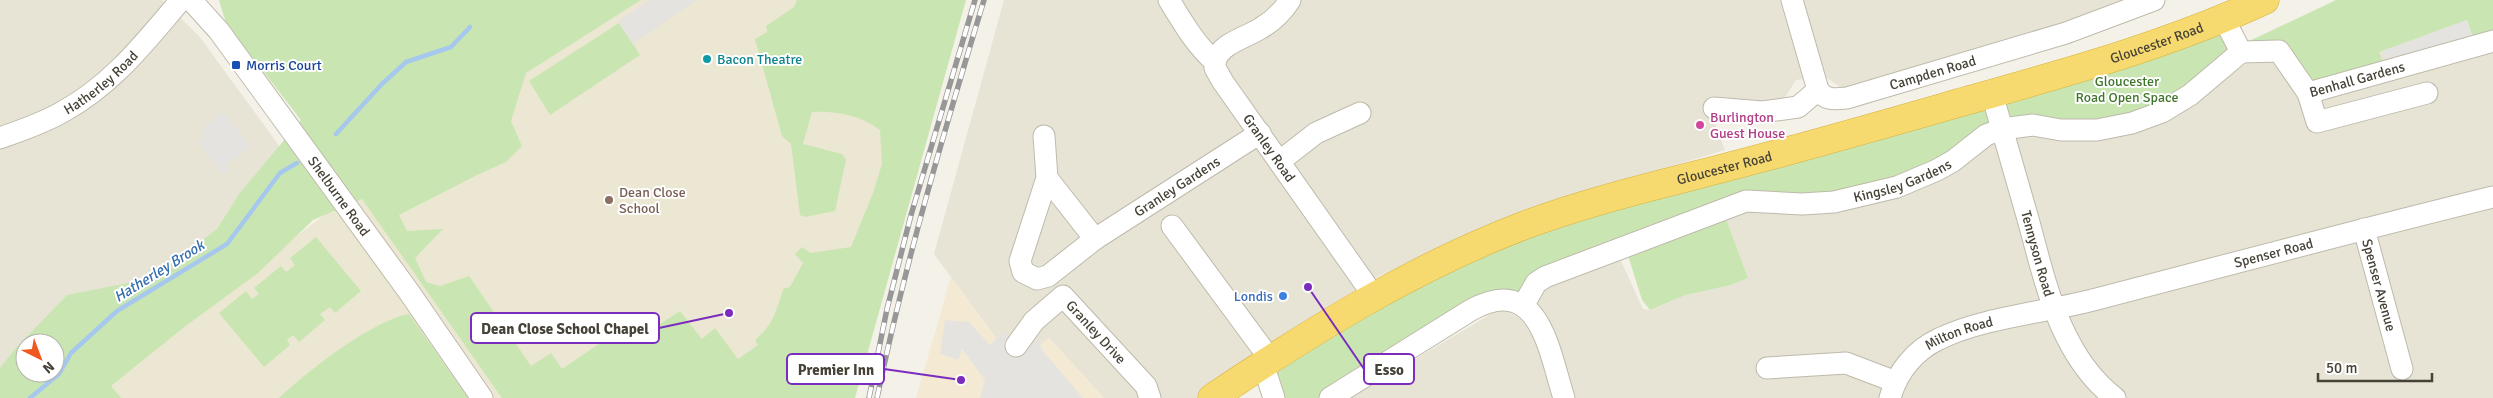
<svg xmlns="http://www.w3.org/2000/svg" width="2493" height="398" viewBox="0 0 2493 398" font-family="Signika,sans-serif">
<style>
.residential{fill:#e7e4d6;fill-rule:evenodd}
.commercial{fill:#f4ead4}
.education{fill:#ece7d2}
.green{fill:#c9e6b2;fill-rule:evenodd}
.parking{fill:#e5e3df}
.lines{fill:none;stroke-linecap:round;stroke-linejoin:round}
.stream{stroke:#a7c8ed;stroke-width:4.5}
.minor-casing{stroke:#bebaab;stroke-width:23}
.highway-casing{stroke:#d7b03e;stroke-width:29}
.minor{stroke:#fff;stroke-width:21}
.highway{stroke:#f7da6f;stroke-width:28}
.rail-casing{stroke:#979797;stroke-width:5.5}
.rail{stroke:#fff;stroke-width:4;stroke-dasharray:11;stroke-linecap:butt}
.culture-dot{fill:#0f9aa8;stroke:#fff;stroke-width:2}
.transit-dot{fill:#1a4fb4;stroke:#fff;stroke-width:2}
.hotel-dot{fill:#d1479c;stroke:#fff;stroke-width:2}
.education-dot{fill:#8d6e63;stroke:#fff;stroke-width:2}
.shop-dot{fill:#3f7fe0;stroke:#fff;stroke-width:2}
.labels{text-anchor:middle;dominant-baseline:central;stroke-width:4;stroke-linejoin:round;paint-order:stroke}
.street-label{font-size:14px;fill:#464237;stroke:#fff}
.culture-label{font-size:14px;fill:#0d838f;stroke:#fff;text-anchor:start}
.transit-label{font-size:14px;fill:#164399;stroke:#fff;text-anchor:start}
.park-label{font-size:14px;fill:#40762c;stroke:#fff}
.hotel-label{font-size:14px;fill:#b23c85;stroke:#fff;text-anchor:start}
.education-label{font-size:14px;fill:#785e54;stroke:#fff;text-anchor:start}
.shop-label{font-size:14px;fill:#366cbe;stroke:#fff;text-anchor:end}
.water-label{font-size:15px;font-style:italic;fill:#346dae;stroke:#fff}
.leader{fill:none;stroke:#7b2cbf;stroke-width:2}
.callout-dot{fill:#7b2cbf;stroke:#fff;stroke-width:2}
.callout{fill:#fff;stroke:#7b2cbf;stroke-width:2}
.callout-label{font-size:15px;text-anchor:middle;font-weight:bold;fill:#464237}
</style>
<rect width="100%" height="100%" fill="#f3f1e8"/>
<!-- residential -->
<g class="residential">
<path d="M0,0h162l37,36 84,115 -57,90 -164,126 -18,16 -44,15zM25,343h30v30h-30z"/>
<path d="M1004,0h1129l-288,90 -21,-14 -28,4 -14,22 -74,3 17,45 -166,50 -85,31 -95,45 -83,51 -98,71h-94l-55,-60 -33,27 -82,-111z"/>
<path d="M2493,0v398h-1143l151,-90 18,10 35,-40 66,-19 23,50 7,1 36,-15 45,-10 17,-7 -24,-65 264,-71 196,-33 63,-46 8,-19z"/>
</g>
<!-- commercial -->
<path class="commercial" d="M951,277l65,88 33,-27 55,60h-188z"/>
<!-- education -->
<path class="education" d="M219,0h720l-63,192 -55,206h-737l272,-207 -130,-168z"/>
<!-- green -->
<g class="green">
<path d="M219,0h422l-115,73 -15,48 11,25 -16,16 -29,13 -78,40 8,16 36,-2 -28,29 11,24 14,4 29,-10 62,90 20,-13 11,16 63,-43 3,3 21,-14 8,11 23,-15 22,28 13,-11 23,31 20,-14 -3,-5c17,-13 22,-30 28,-51l7,-2 13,-24 -8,-9 7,-7 8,6 41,-6 22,-54 9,-29 -2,-34c-20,-15 -44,-19 -68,-18l-9,32 39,10 4,6 -11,51 -30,6 -5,-2 -9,-71 -9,-8 -27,-97 12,-7 -1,-6 28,-19 3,-7h169l-111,398h-353l-140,-199 -49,21 -55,53 -75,55 -72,58 10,12h-121v-30l15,-19 52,-54 71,-14 35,-19 44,-33 22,-35 62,-74 -75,-97zM25,343h30v30h-30z"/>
<path d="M2336,0h157v37l-20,1 -6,-18 -88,32 5,13 -70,21 -26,-37 -43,-6z"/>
<path d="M2224,19l17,33 -94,66 -129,8 -97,52 -197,35 24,65 -17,7 -45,10 -36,15 -8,-10 -17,-54 -118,55 -177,97h-56l-4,-39 171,-98z"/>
<path d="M619,23l21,32 -90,60 -21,-34z"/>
<path d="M316,237l45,54 -26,22 -5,-6 -10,7 5,6 -26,22 -6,-7 -6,5 3,5 -26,22 -45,-54 27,-22 6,8 7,-5 -5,-6 27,-22 5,6 9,-7 -5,-7z"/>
<path d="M409,314l59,84h-189c27,-26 94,-78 130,-84z"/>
</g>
<!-- parking -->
<g class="parking">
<path d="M650,0h47l-64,44 -15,-23z"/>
<path d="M2467,20l7,21 -86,25 -5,-15z"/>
<path d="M224,112l26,35 -25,19 4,5 -6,4 -24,-33 7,-6 -5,-7z"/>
<path d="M945,320l24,2 21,23 13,-13 7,7 19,-17 14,29 40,47h-103l5,-18 -23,-31 -4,11 -18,-6z"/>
</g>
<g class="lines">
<!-- stream -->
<g class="stream">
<path d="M336,134l46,-50 24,-22 45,-15 19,-20"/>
<path d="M30,398l29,-24 12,-21 46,-42 110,-67 53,-71 17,-10"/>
</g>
<!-- minor casing -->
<g class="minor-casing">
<g id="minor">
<path id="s1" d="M191,0l28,31 190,261 73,106"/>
<path id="s2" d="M1169,0c14,23 26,44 46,62v6l8,14 150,213"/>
<path d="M1792,0l26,90"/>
<path d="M2224,19l17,33"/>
<path id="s3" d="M2241,52l38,-1 29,42 185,-52"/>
<path d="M1215,62c5,-19 31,-24 46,-34 12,-7 22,-17 29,-28"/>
<path d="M2308,93l9,29 110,-29"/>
<path id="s4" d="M1992,94c12,42 24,83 36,125 17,62 32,137 87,179"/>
<path id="s5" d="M1714,108l48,4 36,-5 20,-17c8,11 17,9 29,8l219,-65 88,-33"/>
<path id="s6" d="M1044,136l3,42 -27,83 3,11 14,7 11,-3 47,-37 165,-106"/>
<path id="s7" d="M0,138c22,-8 44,-15 64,-27 49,-27 81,-69 117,-111"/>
<path d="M1280,161l36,-28 44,-20"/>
<path d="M1047,178l48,61"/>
<path d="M1172,226l98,133"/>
<path id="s8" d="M2364,229l38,140"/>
<path id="s9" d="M1523,306l13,-23 9,-6 201,-76 56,3 32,-2 63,-15 40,-17 16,-9 33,-26 16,-6 31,-4 28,5h36l35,-7 30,-11 28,-17 51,-43"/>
<path id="s10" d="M1016,346l18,-25 29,-25 83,90 4,12"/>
<path d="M1263,364l11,34"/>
<path d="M1767,368l79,-5 50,19"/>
<path d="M1330,398l141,-88c69,-38 78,42 93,88"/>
<path id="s11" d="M1890,398c7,-26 25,-48 49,-59 42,-21 107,-27 154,-39 133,-35 266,-70 400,-103"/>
</g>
</g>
<!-- highway casing -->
<g class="highway-casing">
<g id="highway">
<path id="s12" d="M1212,398c100,-67 200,-130 313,-173 70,-26 142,-42 214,-61 77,-20 153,-42 230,-64 100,-28 201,-56 296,-100"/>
</g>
</g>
<!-- minor -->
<use href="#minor" class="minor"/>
<!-- highway -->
<use href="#highway" class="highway"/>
<!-- rail casing -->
<g class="rail-casing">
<g id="rail">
<path d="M869,398l18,-89 24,-94 64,-215"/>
<path d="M877,398c28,-135 67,-266 107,-398"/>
</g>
</g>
<!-- rail -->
<use href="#rail" class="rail"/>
</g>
<!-- markers -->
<circle class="culture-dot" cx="707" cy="59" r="5"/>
<rect class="transit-dot" x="231" y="60" width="10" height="10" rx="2.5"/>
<circle class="hotel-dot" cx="1700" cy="125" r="5"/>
<circle class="education-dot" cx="609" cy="200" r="5"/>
<circle class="shop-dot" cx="1283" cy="296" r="5"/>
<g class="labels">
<!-- street labels -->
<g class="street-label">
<text stroke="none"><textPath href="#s12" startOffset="1016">Gloucester Road</textPath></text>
<text stroke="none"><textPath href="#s5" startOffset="232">Campden Road</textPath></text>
<text stroke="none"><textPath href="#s3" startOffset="140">Benhall Gardens</textPath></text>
<text stroke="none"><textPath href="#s7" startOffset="116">Hatherley Road</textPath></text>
<text stroke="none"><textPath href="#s2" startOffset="180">Granley Road</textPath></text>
<text stroke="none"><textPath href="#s12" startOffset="566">Gloucester Road</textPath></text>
<text stroke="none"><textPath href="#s9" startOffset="412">Kingsley Gardens</textPath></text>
<text stroke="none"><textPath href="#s6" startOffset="325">Granley Gardens</textPath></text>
<text stroke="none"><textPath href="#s1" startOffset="246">Shelburne Road</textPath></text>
<text stroke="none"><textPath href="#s11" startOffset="425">Spenser Road</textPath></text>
<text stroke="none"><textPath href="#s4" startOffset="166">Tennyson Road</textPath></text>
<text stroke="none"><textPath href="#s8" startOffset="58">Spenser Avenue</textPath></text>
<text stroke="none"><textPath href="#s10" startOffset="118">Granley Drive</textPath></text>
<text stroke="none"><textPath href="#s11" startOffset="100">Milton Road</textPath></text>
</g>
<!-- culture labels -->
<g class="culture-label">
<text x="717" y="59">Bacon Theatre</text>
</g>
<!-- transit labels -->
<g class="transit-label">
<text x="246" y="65">Morris Court</text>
</g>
<!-- park labels -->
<g class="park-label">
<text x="2127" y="81">Gloucester<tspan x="2127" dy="16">Road Open Space</tspan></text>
</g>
<!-- hotel labels -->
<g class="hotel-label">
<text x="1710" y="117">Burlington<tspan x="1710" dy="16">Guest House</tspan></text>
</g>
<!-- education labels -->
<g class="education-label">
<text x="619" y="192">Dean Close<tspan x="619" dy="16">School</tspan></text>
</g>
<!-- shop labels -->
<g class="shop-label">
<text x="1273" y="296">Londis</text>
</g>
<!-- water labels -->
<g class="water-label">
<text transform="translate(159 271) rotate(-32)">Hatherley Brook</text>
</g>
</g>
<!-- callouts -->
<path class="leader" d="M729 313L659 328M1308 287L1364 369M961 380L884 369"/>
<g class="callout-dot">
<circle cx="729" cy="313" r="5"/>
<circle cx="1308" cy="287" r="5"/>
<circle cx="961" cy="380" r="5"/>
</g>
<g class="callout">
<rect x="471" y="313" width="188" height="30" rx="5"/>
<rect x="1364" y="354" width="50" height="30" rx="5"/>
<rect x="787" y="354" width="97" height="30" rx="5"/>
</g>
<g class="callout-label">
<text x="565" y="334">Dean Close School Chapel</text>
<text x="1389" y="375">Esso</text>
<text x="836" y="375">Premier Inn</text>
</g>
<!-- north arrow -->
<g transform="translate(40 358) rotate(138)"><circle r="24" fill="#ffffff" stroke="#b5b3af"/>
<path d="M0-4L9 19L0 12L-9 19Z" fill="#f05822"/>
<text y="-8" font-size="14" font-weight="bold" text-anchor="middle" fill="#464237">N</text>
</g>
<!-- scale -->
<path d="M2318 373v8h114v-8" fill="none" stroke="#464237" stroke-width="2.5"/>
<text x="2326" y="373" font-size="15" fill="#464237" stroke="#ffffff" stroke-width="4" paint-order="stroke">50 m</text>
</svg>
